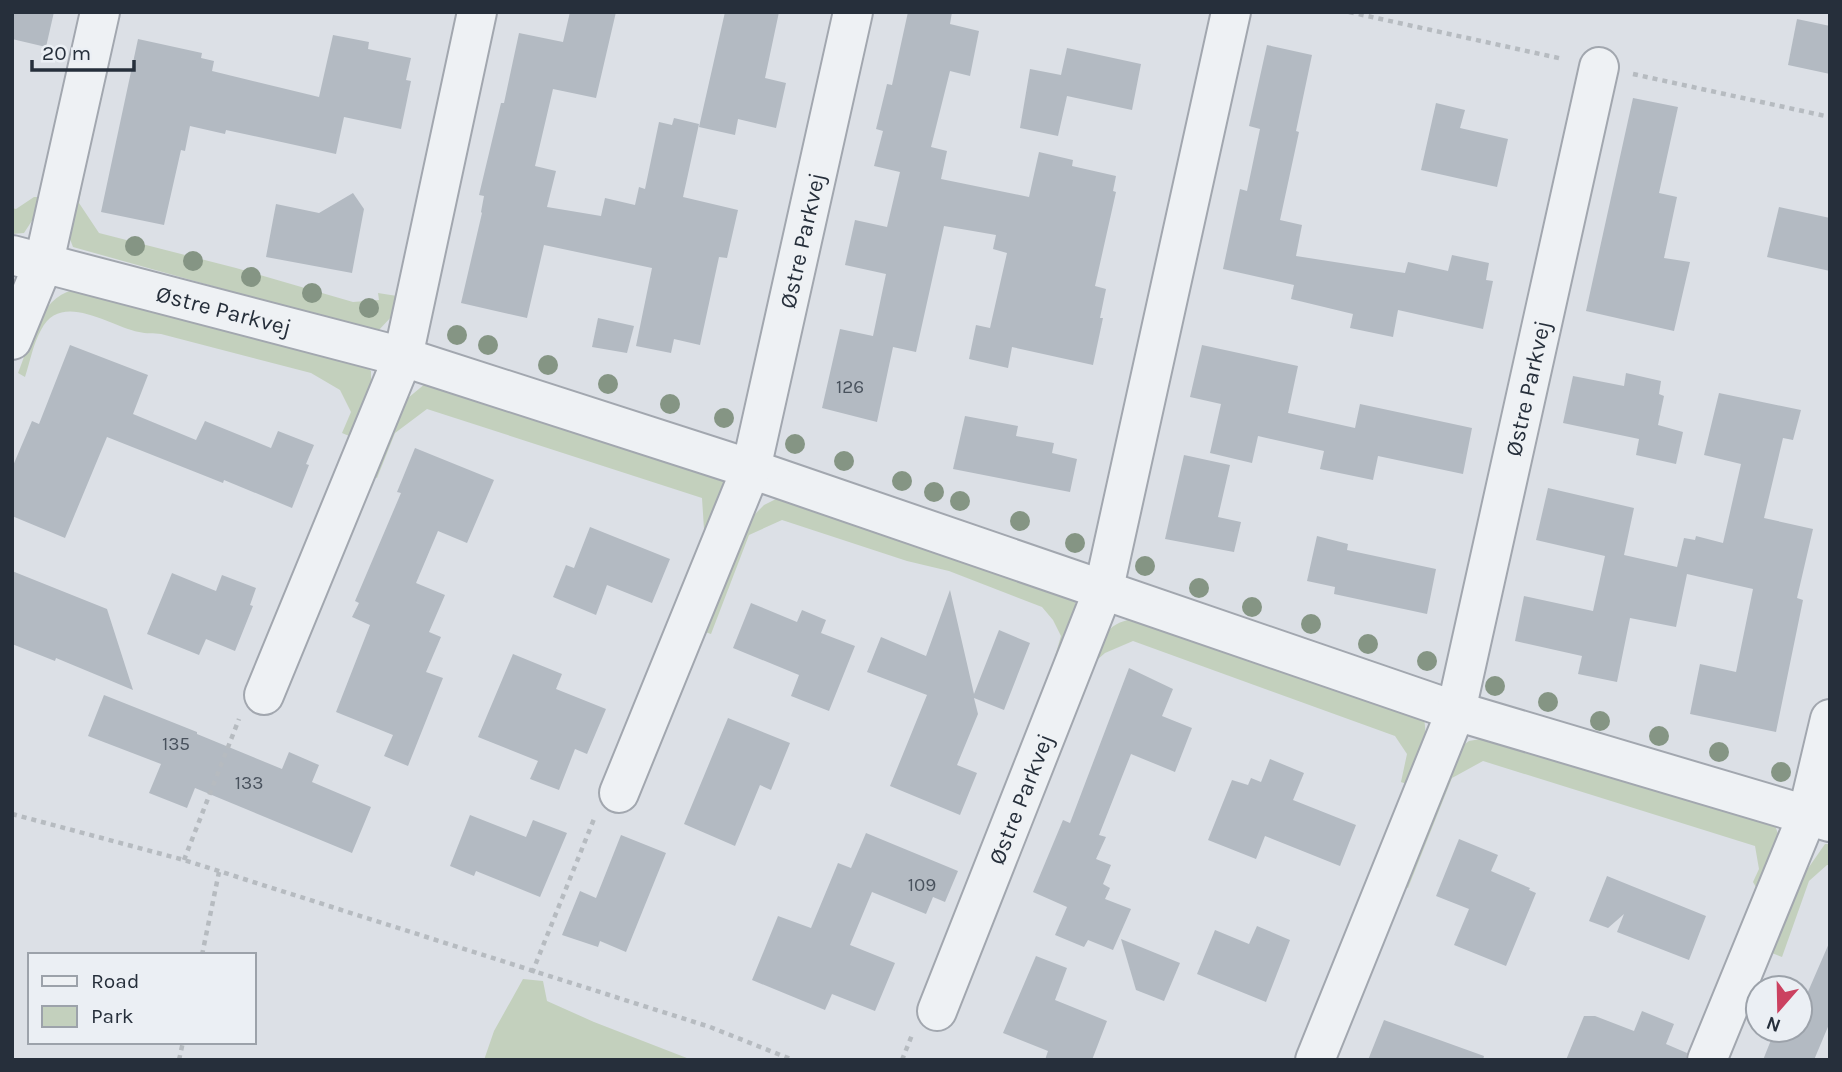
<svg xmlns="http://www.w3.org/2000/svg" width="1842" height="1072" viewBox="0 0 1842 1072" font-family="Karla,sans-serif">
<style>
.green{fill:#c3d0bd}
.building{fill:#b3bac2}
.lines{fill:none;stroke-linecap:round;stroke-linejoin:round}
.minor-casing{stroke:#a2a7af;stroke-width:42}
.path{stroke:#b6bbc0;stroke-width:4.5;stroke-dasharray:5 5;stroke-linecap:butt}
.minor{stroke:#eef1f4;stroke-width:38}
.tree{fill:#859584}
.labels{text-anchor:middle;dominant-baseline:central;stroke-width:5;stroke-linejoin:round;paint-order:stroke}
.number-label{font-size:19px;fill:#49525d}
.street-label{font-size:23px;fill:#262f3b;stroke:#ebeff4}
</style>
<rect width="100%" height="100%" fill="#dce0e6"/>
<!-- green -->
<g class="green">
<path d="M83,178l-4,25 20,30 137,35 117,34 26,-2 -1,-7 19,3 -4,19 -16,17 -304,-85 -8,-21 9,-46z"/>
<path d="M34,197h7l-6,19 -11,17 -12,1v-26l4,1z"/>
<path d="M73,290l292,76 6,5v25l-17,42 -12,-5 9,-21 -11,-22 -29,-17 -150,-39c-7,-1 -15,0 -22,-2 -30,-6 -78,-42 -98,-2 -8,14 -11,32 -16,47l-7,-4c12,-29 21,-75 55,-83z"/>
<path d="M426,383l299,93 2,22 -13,34 -10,-3 -2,-31 -275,-89 -32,24 -18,45 -6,-2 31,-73z"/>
<path d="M784,495l291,105 2,20 -16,46 -8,-3 8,-27 -8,-16 -11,-13 -93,-36 -42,-10 -125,-41 -33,15 -38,99 -6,-2 48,-116 11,-11z"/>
<path d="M1136,619l288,100c5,25 -5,44 -15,66l-8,-3 6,-28 -12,-18 -262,-95 -28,12 -8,7 -7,-3c14,-21 19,-36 46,-38z"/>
<path d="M1486,738l289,87 4,12 -19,57 -7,-12 6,-13 -4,-23 -272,-85 -31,17 -44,110 -6,-3 57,-137 10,-7z"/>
<path d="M1825,844h5v21h-3l-18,16 -27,76 -10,-4 30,-76z"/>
<path d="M523,979l20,2 4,20 47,21 98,38h-208l10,-29z"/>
</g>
<!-- building -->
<g class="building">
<path d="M12,12h42l-8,35 -34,-8z"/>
<path d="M570,12h46l-20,86 -43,-9 -18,77 21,5 -9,36 54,9 4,-18 30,7 4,-18 6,2 14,-67 13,3 2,-7 25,6 -16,73 55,13 -11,48 -8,-1 -19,88 -26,-6 -3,14 -35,-7 16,-78 -108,-23 -17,73 -66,-15 21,-90 -1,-1 3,-16 -5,-1 22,-92h3l15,-70 44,9z"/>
<path d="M725,12h54l-14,66 21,5 -10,45 -38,-9 -3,16 -36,-8z"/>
<path d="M908,12h44l-2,12 29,7 -9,45 -20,-5 -19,76 16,4 -6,28 88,18 10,-45 34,8 -1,6 44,10 -3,15 3,1 -21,94 11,3 -6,29h3l-10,47 -81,-18 -4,21 -39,-9 7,-34 14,3 17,-75 -14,-4 3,-14 -52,-9 -28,126 -23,-5 -16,75 -55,-14 18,-79 33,7 13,-62 -41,-9 10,-45 32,7 13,-55 -26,-6 9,-35 -7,-2 11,-45 5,1z"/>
<path d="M1797,19l33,7v48l-42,-9z"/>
<path d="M333,35l36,7 -1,7 43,9 -5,22 5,1 -10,48 -57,-12 -8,37 -110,-24 -1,4 -35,-8 -5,25 -4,-1 -17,75 -63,-13 37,-173 64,14 -1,5 13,3 -2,10 107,26z"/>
<path d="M1267,45l45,10 -16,76 3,1 -19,88 22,5 -6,31 109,17 3,-11 40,9 4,-16 37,8 -3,17 7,1 -10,48 -85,-19 -5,27 -43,-9 3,-14 -62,-15 3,-14 -71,-16 17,-80 7,2 13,-62 -11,-3z"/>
<path d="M1067,48l74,16 -9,46 -65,-14 -9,40 -38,-8 10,-59 31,6z"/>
<path d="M1633,98l45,9 -19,86 18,4 -13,61 26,4 -16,69 -88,-20z"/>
<path d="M1436,103l29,7 -5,18 48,11 -11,48 -76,-17z"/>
<path d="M353,193l11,16 -12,64 -86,-16 10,-53 43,9z"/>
<path d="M1779,207l51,11v53l-63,-14z"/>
<path d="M598,318l36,8 -7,27 -35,-6z"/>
<path d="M70,345l78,30 -15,39 63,26 9,-19 66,27 7,-17 36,14 -8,19 3,1 -17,43 -68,-28 -1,3 -116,-46 -42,101 -53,-22v-48l20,-47 7,3z"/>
<path d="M1202,345l96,21 -10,47 67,15 5,-24 112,24 -9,46 -85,-18 -5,24 -53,-11 4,-18 -66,-15 -6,27 -42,-10 11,-49 -31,-7z"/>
<path d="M1626,373l35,8 -2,13 5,2 -6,29 25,7 -7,32 -40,-9 3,-16 -76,-16 10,-47 51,10z"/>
<path d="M1719,393l82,17 -8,30 -10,-2 -19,80 49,11 -16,69 6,2 -27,132 -86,-18 10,-50 36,8 17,-83 -66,-15 -11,53 -46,-9 -13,64 -39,-8 4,-18 -67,-15 9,-45 69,15 12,-55 -69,-16 12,-52 86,20 -10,47 53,12 7,-29 11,2 1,-4 27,7 18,-79 -37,-9z"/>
<path d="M965,416l53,10 -2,10 38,7 -2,10 25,6 -7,33 -117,-23z"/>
<path d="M415,448l79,32 -27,63 -29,-12 -22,52 29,12 -16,37 12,5 -15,35 17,6 -35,88 -24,-10 9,-21 -57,-23 34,-87 -18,-8 7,-14 -4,-2 46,-108 -4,-1z"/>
<path d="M1184,455l46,10 -12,52 23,5 -7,30 -69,-13z"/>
<path d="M590,527l80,32 -18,44 -45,-18 -11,30 -43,-18 13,-32 8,3z"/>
<path d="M1317,536l31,8 -1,6 89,19 -9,45 -93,-20 1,-7 -28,-6z"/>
<path d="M12,571l95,38 26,81 -77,-32 -1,3 -43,-17z"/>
<path d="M172,573l44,18 6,-16 34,13 -6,17 3,1 -18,45 -29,-12 -7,16 -52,-21z"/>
<path d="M950,590l24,104 25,-64 31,13 -26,67 -30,-12 4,16 -21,51 20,8 -17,42 -70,-29 37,-91 -60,-23 14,-35 45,19z"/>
<path d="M751,603l46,19 5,-12 24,10 -5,13 34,13 -26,65 -38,-15 8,-21 -66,-27z"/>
<path d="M513,654l49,20 -6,15 50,20 -19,45 -12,-5 -16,41 -29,-11 8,-18 -60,-24z"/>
<path d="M1129,668l44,21 -11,27 30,12 -17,44 -44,-18 -32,81 7,2 -10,22 15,6 -8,19 7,4 -5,11 26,10 -18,41 -25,-10 -4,7 -29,-12 12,-28 -34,-15 30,-72 7,3z"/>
<path d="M104,695l93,37v2l85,35 7,-17 30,13 -7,17 59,25 -19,46 -157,-65 -8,20 -38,-15 12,-29 -73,-28z"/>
<path d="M728,718l62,25 -19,47 -11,-5 -25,61 -51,-22z"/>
<path d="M1270,759l34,14 -11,27 63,25 -16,41 -75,-30 -9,23 -48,-19 24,-60 16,5 3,-7 10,4z"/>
<path d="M470,815l56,22 7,-17 34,13 -27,64 -64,-26 -2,5 -24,-10z"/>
<path d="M866,833l92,38 -13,31 -12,-5 -7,17 -54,-22 -22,53 45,18 -20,48 -43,-17 -7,16 -73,-30 26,-64 33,12 27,-65 13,5z"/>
<path d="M621,835l45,18 -40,99 -26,-11 -2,6 -36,-12 18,-44 16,7z"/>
<path d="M1459,839l39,16 -7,16 39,17 -1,2 7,3 -30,73 -52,-21 15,-36 -33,-13z"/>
<path d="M1607,876l99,40 -17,44 -72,-28 7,-18 -16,14 -19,-7z"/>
<path d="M1257,926l33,14 -24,62 -69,-28 18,-44 34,14z"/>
<path d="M1121,939l59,24 -16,38 -28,-11z"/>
<path d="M1830,941v81l-16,38h-51l12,-30h25v-20z"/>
<path d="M1036,956l31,12 -12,32 52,21 -15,39h-47l3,-9 -45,-18z"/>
<path d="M1642,1011l32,13 -8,20 21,9 -1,7h-120l18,-44h11l39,15z"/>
<path d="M1384,1020l100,36 -1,4h-115z"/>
</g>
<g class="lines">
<!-- minor casing -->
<g class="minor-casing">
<g id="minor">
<path id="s1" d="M12,255l391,102 348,112 705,242 374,111"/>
<path d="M12,340l32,-78 56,-250"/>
<path d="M264,695l139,-338 74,-345"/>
<path id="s2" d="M619,793l132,-324 102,-457"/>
<path id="s3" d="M937,1011l167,-423 127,-576"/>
<path id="s4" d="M1315,1060l141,-349 143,-644"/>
<path d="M1707,1060l100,-244 23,-97"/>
</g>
</g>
<!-- path -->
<g class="path">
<path d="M1349,12l214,47"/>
<path d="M1633,74l197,43"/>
<path d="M12,814l172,46 526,167 83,33"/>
<path d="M184,860l55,-141"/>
<path d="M202,955l17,-83"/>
<path d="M532,973l62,-154"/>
<path d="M179,1060l4,-18"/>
<path d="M902,1060l10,-25"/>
</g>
<!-- minor -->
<use href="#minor" class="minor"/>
</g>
<!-- trees -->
<g class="tree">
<circle cx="135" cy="246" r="10"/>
<circle cx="193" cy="261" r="10"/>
<circle cx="251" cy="277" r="10"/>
<circle cx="312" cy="293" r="10"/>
<circle cx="369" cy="308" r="10"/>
<circle cx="457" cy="335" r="10"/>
<circle cx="488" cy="345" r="10"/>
<circle cx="548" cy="365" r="10"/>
<circle cx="608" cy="384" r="10"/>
<circle cx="670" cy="404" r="10"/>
<circle cx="724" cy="418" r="10"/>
<circle cx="795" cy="444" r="10"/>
<circle cx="844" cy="461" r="10"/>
<circle cx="902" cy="481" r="10"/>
<circle cx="934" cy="492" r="10"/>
<circle cx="960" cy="501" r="10"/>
<circle cx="1020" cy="521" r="10"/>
<circle cx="1075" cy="543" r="10"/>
<circle cx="1145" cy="566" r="10"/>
<circle cx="1199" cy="588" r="10"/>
<circle cx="1252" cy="607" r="10"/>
<circle cx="1311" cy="624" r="10"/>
<circle cx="1368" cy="644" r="10"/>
<circle cx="1427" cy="661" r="10"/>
<circle cx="1495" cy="686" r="10"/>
<circle cx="1548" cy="702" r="10"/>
<circle cx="1600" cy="721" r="10"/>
<circle cx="1659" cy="736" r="10"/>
<circle cx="1719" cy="752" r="10"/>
<circle cx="1781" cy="772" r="10"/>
</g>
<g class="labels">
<!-- number labels -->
<g class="number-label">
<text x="850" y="387">126</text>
<text x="176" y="744">135</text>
<text x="249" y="783">133</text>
<text x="922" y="885">109</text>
</g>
<!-- street labels -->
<g class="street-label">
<text stroke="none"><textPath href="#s2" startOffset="584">Østre Parkvej</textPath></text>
<text stroke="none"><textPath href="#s1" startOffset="219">Østre Parkvej</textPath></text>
<text stroke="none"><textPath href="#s4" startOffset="707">Østre Parkvej</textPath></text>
<text stroke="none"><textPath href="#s3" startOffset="228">Østre Parkvej</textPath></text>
</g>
</g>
<!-- border -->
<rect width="1842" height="1072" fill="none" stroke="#262f3b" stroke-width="28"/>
<!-- legend -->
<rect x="28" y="953" width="228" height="91" fill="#ebeff4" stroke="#9ca2aa" stroke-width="2"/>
<rect x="42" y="976" width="35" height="10" fill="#eef1f4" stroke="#9ca2aa" stroke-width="2"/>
<text x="91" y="988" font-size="21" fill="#262f3b">Road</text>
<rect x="42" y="1006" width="35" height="21" fill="#c3d0bd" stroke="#9ca2aa" stroke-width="2"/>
<text x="91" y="1023" font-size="21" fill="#262f3b">Park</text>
<!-- north arrow -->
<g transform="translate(1779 1009) rotate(200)"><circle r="33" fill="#ebeff4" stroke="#9ca2aa" stroke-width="2"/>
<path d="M0-5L12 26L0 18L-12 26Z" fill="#cb4160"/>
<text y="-10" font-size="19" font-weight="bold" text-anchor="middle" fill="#262f3b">N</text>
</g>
<!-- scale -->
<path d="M32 60v10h102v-10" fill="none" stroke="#262f3b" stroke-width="3.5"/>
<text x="42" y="60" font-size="21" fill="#262f3b" stroke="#ebeff4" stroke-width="5" paint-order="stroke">20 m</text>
</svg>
